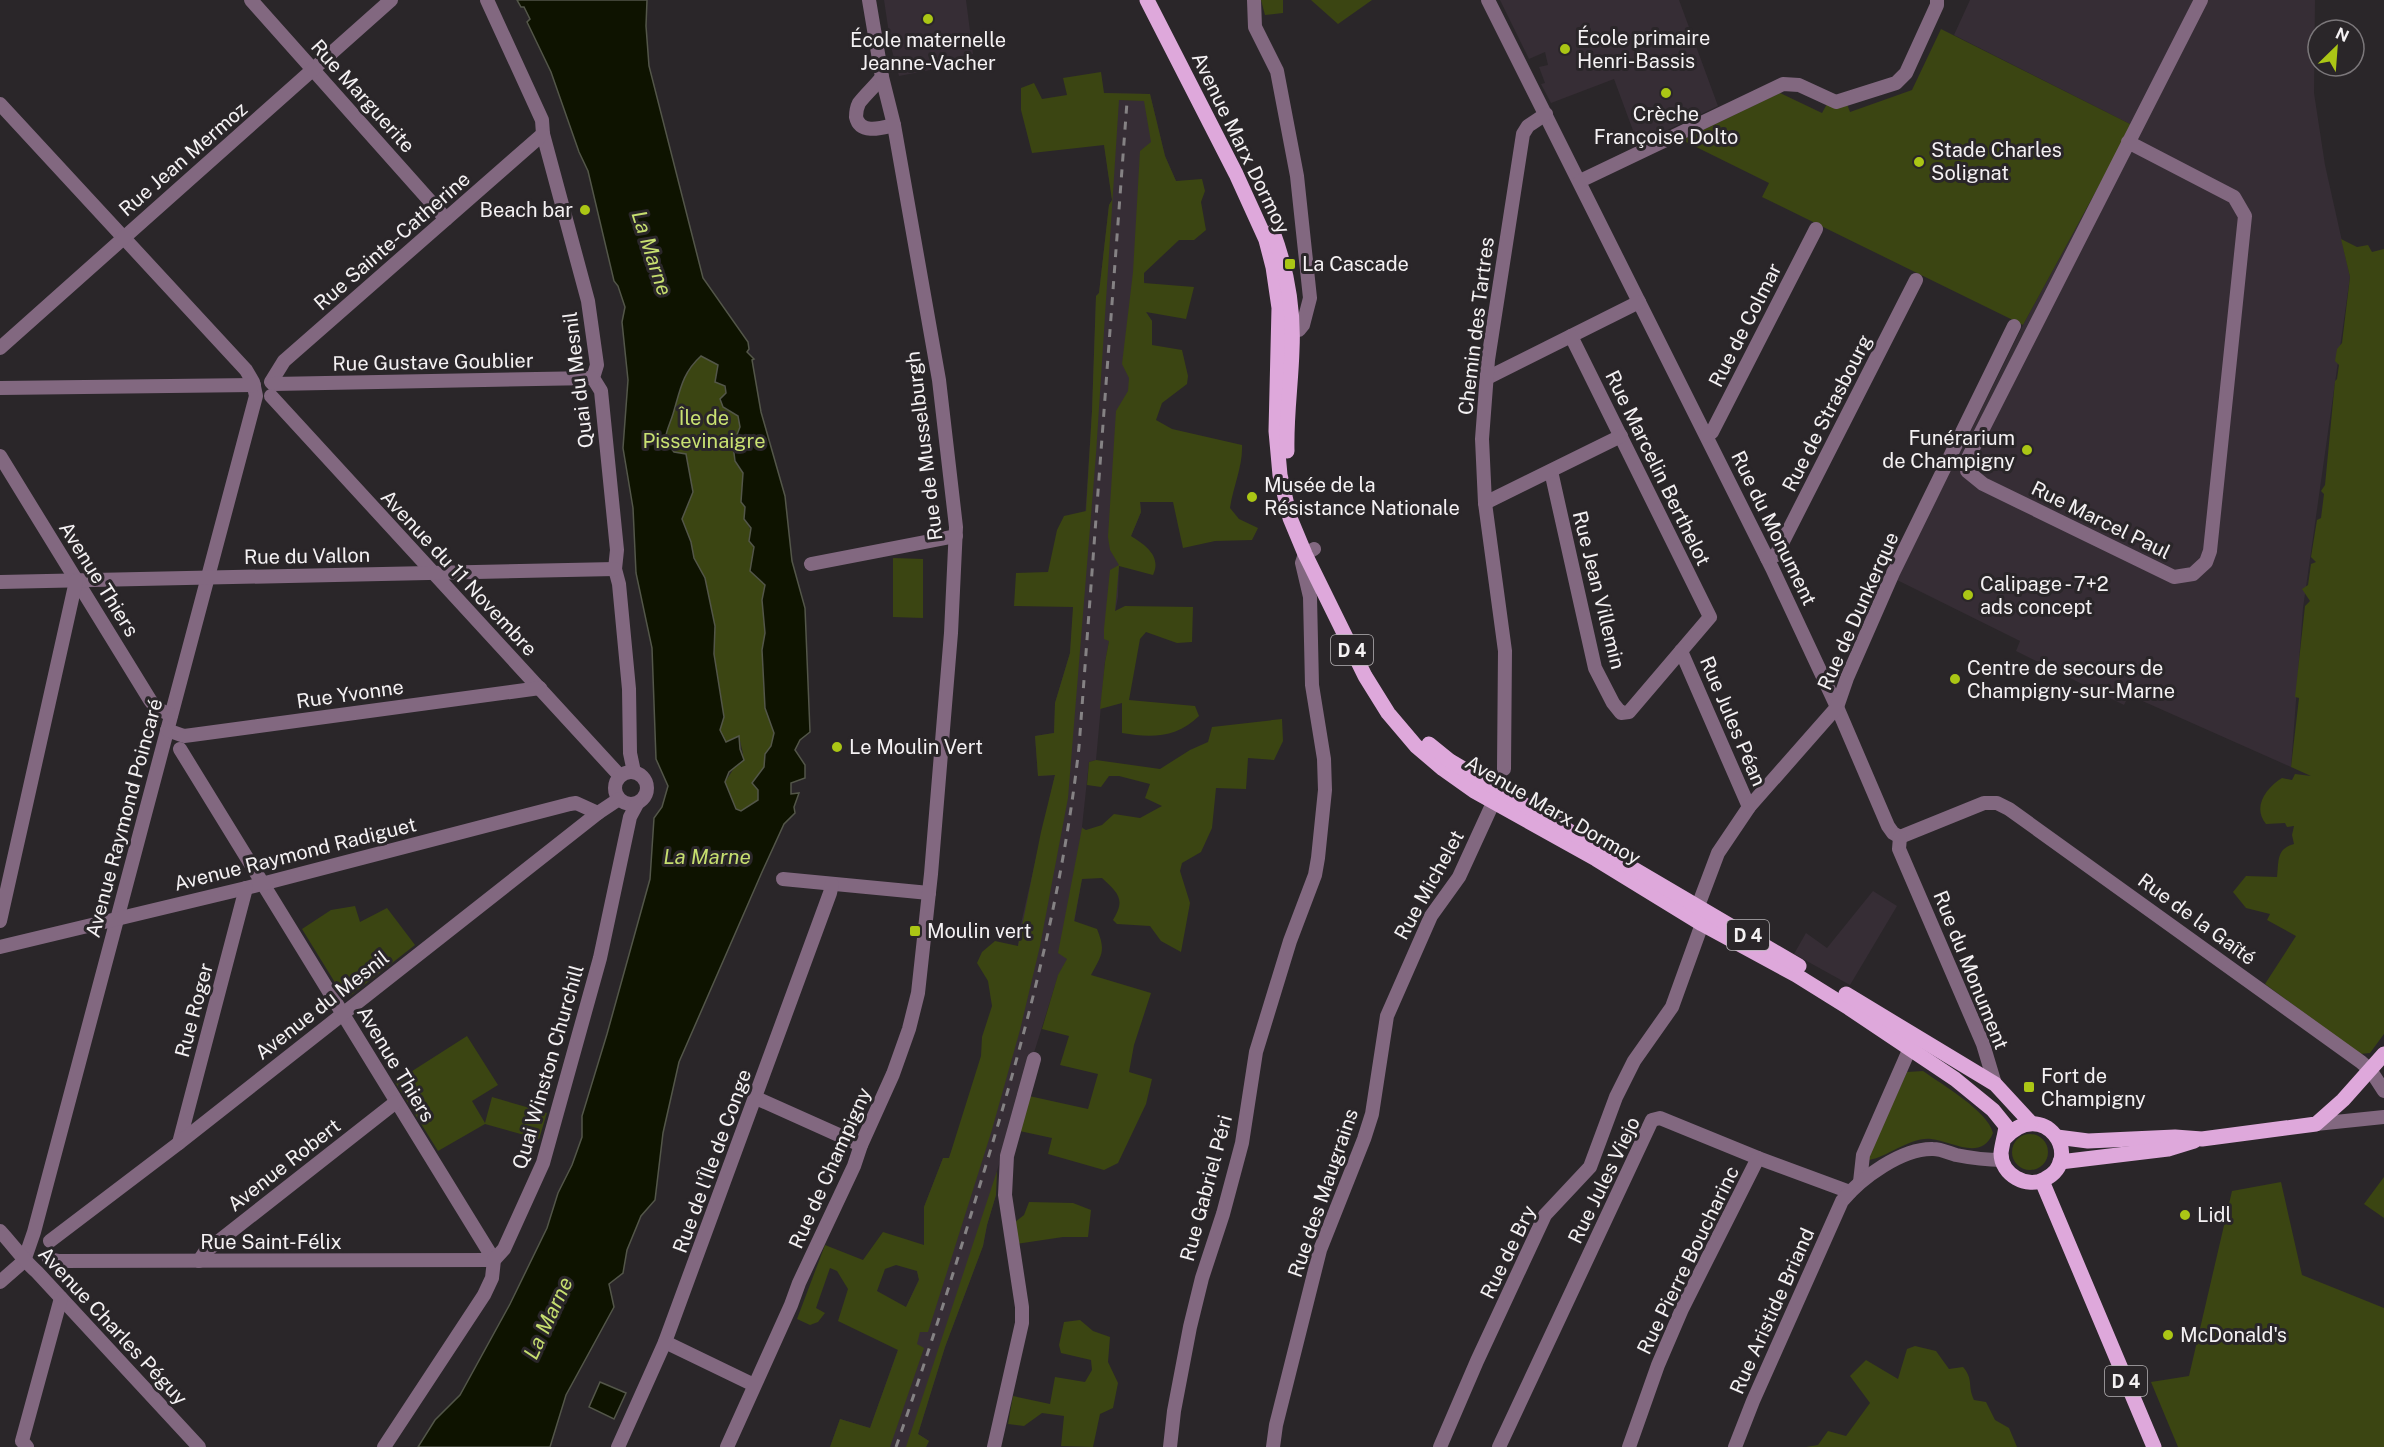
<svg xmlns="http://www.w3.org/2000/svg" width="2384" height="1447" viewBox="0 0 2384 1447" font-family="'Public Sans',sans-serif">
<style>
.built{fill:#362d35}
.green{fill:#3b4512;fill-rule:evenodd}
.water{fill:#0e1300;stroke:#535649;stroke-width:1.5;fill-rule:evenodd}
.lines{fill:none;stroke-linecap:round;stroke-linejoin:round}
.minor{stroke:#826880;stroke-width:14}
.major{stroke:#dea8db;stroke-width:15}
.rail{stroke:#858284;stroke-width:3;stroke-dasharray:8 8;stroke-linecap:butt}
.poi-dot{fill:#abc615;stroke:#2a2629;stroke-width:2}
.labels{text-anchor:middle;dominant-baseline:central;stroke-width:6;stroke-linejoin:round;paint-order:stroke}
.shield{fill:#2a2629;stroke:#b7b4b6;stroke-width:1.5}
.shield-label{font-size:18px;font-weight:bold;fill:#f4f1f3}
.poi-label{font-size:20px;fill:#f4f1f3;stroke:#2a2629;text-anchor:start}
.street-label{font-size:20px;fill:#f4f1f3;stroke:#2a2629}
.park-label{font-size:20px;fill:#c9e172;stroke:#2a2629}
.water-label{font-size:21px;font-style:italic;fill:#c6de6f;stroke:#2a2629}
</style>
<rect width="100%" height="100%" fill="#2a2629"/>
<!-- built -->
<g class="built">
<path d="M884,0h82l7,54 -28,7 1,6 -47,9 -8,-29z"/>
<path d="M1500,0h179l39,106 -80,38 -24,-65 -63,24 -10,-19 4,-1 -6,-16 9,-2 -3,-13 -16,7z"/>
<path d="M1970,0h345l-1,93 11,72 25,112 -47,331 -12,159 -162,-72 -5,10 -108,-54 4,-10 -123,-61 126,-255 109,-200 -178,-90z"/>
<path d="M1104,93l46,1 15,62 11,25 -35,47 5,84 6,9 -16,126 5,65 -22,53 -1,32 -13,65 -9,98 -7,2 -7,65 3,3 3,14 -20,114 -10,18 -61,195 -1,24 -9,30 -4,21 -38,101 -27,87 11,7 -3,6h-96l10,-28 30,9 31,-87 5,-34 13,-28 -2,-8 7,-19v-45l19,-49h6l66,-186 5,-44 35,-153 -17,1 -3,-40 19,-3 1,-30 15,-50 7,-93 7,-27 8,-122 4,-115 3,-3 10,-88 3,-5 -8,-56z"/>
<path d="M1873,891l24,15 -47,79 -56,-31 12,-21 21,15z"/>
</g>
<!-- green -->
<g class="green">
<path d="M1261,0h22v13l-18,2z"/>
<path d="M1311,0h61l-34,24z"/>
<path d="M1941,29l191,96 -109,200 -261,-128 7,-14 -87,-43 98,-47 42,20 5,-9h20l3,8 62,-22z"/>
<path d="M1101,72l3,21 46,1 15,62 11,25 26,-2 3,12 -4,11 5,28 -12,10h-15l-35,33v10l50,4 -8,32 -40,-7 6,9v24l30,5 6,26 -1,8 -25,19 -6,17 16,9 70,16c1,21 -9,42 -12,63l9,11 19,9 -6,12 -37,1 -32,7 -10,-46h-33l1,10 -10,24c14,9 31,20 22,39l-34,-9 -4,45 10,-5 68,1 -1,35 -15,1 -31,-11 -6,7 -11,61 66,6 4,10c-22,22 -48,22 -77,17v-30l-22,6 5,-47 4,-21 -5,-2v-10l6,-59 9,-5 -9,-15 -2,-13 8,-126 12,-20 1,-13 -7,-14 11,-92 7,-121 11,-9 -7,-41 -25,-1 -23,354 -28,344 -28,148 -20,84 -29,103 -63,199h-8l-3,12 7,4 -34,99h-60l10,-28 30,9 28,-78 -60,-29 10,-32 -11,-18 -7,-3 -14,40 9,5 -7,9 -8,3 -13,-6 28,-74 38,15 20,-28 41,13v-38l19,-49h6l32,-102 1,-19 10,-31 -4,-25 -11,-18 5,-11 13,-11 23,5 23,-114 14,-57 -17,1 -3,-40 19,-3 1,-30 15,-50 3,-46 -59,-1 2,-33 32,-1 9,-42 7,-14 22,-5 6,-100 4,-115 3,-3 10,-88 3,-5 -8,-55 -72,8 -11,-43v-22l13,-5 8,16 25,-4 -4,-17zM896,1265l21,6 2,9 -13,27 -29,-16 8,-22z"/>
<path d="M2341,239l16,8 11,-2 4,7 12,-3v785l-14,19 -10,1 -95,-70 31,-48 -29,-16 3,-6 -24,-6 -13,-16 13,-16 31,1c2,-16 -1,-28 17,-33l-2,-9 2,-9 -7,1 -2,-4 -19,1c-14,-17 0,-36 16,-46l10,2 3,-6 16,2 -20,-9 8,-69 -4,-1 10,-91 5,-5 -8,-12 6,-4 3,-21 5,-2 -5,-5 6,-37 4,-2 3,-24 -3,-3 4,-6 10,-104 2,-2 2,-14 -4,-4 2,-12 5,-6 8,-66z"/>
<path d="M701,356l17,9 8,28 -3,14 15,9 2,11 -7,18 2,16 8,12 -2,29 4,5 -1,12c13,16 9,33 6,52l15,14 -3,15 3,33 -3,17 3,58 9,25 -3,13 -6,8 -1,13 -12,16 6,7v10l-17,11 -5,-2 -11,-27 18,-28 -4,-18 -13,6 -6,-12 4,-13 -10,-63 1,-28 -10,-48 -11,-20 -3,-16 -9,-23 11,-27 -7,-37 -12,-3 -9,-11c1,-11 5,-17 8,-27 7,-24 9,-39 28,-58z"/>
<path d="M893,558l30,1v59l-30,-1z"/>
<path d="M1282,719l1,22 -9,19 -26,-2 -2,31 -30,-1 -4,40 -11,24 -19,11 -2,8 10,32 -9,49 -20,-11 -11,-15 -33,-2 -4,-4c13,-21 5,-27 -11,-42l-20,1 -8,42 23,8c9,22 5,26 -6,46l60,18 -17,52 -5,27 23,7 -6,25 -28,59 -14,7 -56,-16 4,-16 -42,-9 10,-35 68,15 10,-35 -38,-9 9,-29 -27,-7 16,-54 9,-16 -9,-6 24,-125 4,2 16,-5 12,-11 26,4 22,-12 -17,-8 5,-14 -31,-8h-10l-8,11 -14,-2 2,-23 7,-2 64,9 30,-19 18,-8 4,-15z"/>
<path d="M355,906l5,16 27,-14 28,37 -65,51 -8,-2 -40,-65 29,-19z"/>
<path d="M467,1036l31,49 -26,16 13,22 7,-26 55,16 -8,26 -54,-15 -47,27 -43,-69z"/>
<path d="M1923,1071c18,13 65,40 70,62 -12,29 -41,8 -62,6 -21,-2 -45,19 -62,21l-1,-3 39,-85z"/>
<circle cx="2030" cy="1152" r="18"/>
<path d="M997,1171l-1,24 -9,30 -4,21 -38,101 -27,87 11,7 -3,6h-20z"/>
<path d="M2384,1177v41l-20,-14z"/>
<path d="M2281,1182l21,93 82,33v139h-206l-27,-65 38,-6 43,-185z"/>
<path d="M1029,1202l44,1 18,7 -3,27h-25l-47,7 -1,-22 9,-7z"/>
<path d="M1080,1320l13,11 17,6 -2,25 10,21 -5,25 -13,6 -7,33 -32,-1 3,-30 -22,-3 -18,13 -16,-2 5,-28 37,8 5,-27 30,5 7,-12 -1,-10 -30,-7 -2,-8 5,-23z"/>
<path d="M1915,1346l21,5 13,18 14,-2c11,13 4,19 11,33l12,2 9,18 14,8 8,19h-211l12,-2 10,-14 18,5 24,-33 -20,-27 16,-16 32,19 9,-30z"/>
</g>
<!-- water -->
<g class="water">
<path d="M517,0h130l-1,26 3,40 54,212 45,64 1,7 -2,3 7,7 -2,1 9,52 24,84 7,65 13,47 5,124 -10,8 -5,10 10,15v13l-14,5v11l8,-1 -5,14 1,6 -11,11 -22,48 -83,190 -16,71 -8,67 -14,16 -14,34 -4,23 -14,11 5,23 -48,88 -16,52h-132l17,-27 25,-25 50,-91 37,-76 11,-35 14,-28 10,-28v-21l25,-82 43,-155 4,-61 8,-11 6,-21 -12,-27 -4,-111 -16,-75 -3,-65 -10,-60 5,-68 -6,-58 3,-15 -7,-21 -4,-5 -26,-110 -9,-19 -28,-80 -24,-50 3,-3 -6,-12h-3zM701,356l17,9 -3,17 10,4 1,7 -6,6 3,8 15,9 2,11 -7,18 2,16 8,12 -2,29 4,5 -1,12 7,9 -2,13 5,6 -4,24 15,14 -3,15 3,33 -3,17 3,58 9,25 -3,13 -6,8 -1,13 -12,16 6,7v10l-17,11 -5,-2 -11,-27 4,-10 15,-12 -4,-11 -1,-13 -13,6 -6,-12 4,-13 -10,-63 1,-28 -10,-48 -11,-20 -3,-16 -9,-23 11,-27 -7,-38 -12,-2 -9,-11c1,-11 5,-17 8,-27 7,-23 9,-41 28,-58z"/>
<path d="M600,1382l26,11 -12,26 -25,-12z"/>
</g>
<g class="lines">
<!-- minor -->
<g class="minor">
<path d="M251,0l195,219"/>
<path d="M487,0l55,120 1,14 45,167 9,64 -4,13 8,13 16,159 -2,19 4,15 10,105 1,64 4,19"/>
<path d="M1254,0l1,27 22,44 20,105 13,122 -7,27 -4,5h-18"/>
<path d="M1488,0l284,568 65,139 51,119 5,7 7,4"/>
<path d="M882,77c-7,9 -16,17 -23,26 -2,4 -3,9 -3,14 4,18 26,11 38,8"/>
<path d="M0,104l246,266 7,12 3,14 -222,836 -10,29 -24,21"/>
<path d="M2128,142l106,55 11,19 -35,335 -4,11 -13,12 -19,3 -191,-93 -16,-13v-11l234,-460"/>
<path d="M1580,181l203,-97 16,1 37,17 60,-19 10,-10 31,-68v-5"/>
<path d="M0,348l391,-348"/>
<path d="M1487,378l152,-76"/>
<path d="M271,382l13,-21 259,-227"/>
<path d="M273,384l320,-6"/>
<path d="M0,388l254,-3"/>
<path d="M271,396l349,380"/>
<path d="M1707,436l5,-4 104,-203"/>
<path d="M0,456l150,244 6,8 15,7"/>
<path d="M1551,471l44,197 18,35 8,10 8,-1 81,-95 -139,-281"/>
<path d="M1485,503l136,-67"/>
<path d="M1767,558l9,-3 140,-275"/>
<path d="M811,564l145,-28"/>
<path d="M0,582l615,-13"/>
<path d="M1681,651l68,156"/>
<path d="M167,730l17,6 8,-1 348,-47"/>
<path d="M180,749l314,511"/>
<path d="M1504,769l1,-118 -20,-148 -3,-64 6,-79 35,-226 5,-8 18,-12"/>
<circle cx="631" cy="788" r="16"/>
<path d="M1900,837l84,-34h13l12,6 352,253 10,9 13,20"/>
<path d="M1900,837l-1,12 84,195 12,40"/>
<path d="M783,879l146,14"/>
<path d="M0,921l76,-340"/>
<path d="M0,947l246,-59 324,-84 6,-1 22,10"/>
<path d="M756,1098l105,47"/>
<path d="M2316,1124l68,-7"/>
<path d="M179,1143l67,-255"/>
<path d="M1860,1182l3,-27 47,-107"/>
<path d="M0,1231c13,14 23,29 37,41l162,175"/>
<path d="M50,1241l129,-98 419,-330 21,-14"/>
<path d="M49,1259l10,2 435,-1"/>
<path d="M199,1261l6,-9 191,-150"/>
<path d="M665,1342l89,43"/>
<path d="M27,1447l-5,-6 39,-143"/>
<path d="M384,1447l100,-152 8,-17 2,-18 10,-11 39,-86 57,-205 30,-141 7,-13"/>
<path d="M618,1447l47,-105 165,-449 2,-9"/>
<path d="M727,1447l64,-142 8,-22 55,-117 7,-21 32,-71 16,-45 9,-36 13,-119 20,-241 5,-106 -17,-147 -45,-255 -12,-48 -13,-77"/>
<path d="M994,1447l28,-124v-16l-17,-112 2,-39 27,-97"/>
<path d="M1170,1447l4,-36 16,-84 12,-49 21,-64 19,-71 14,-91 34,-111 25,-66 3,-17 7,-68 -1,-31 -12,-74 -2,-88 -8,-34 3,-9 9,-5"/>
<path d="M1273,1447l3,-22 44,-175 44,-111 8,-25 15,-98 44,-100 28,-39 39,-85"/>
<path d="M1440,1447l37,-86 68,-146 45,-48 26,-70 18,-36 38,-54 30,-83 -4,-18 20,-53 31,-46 88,-100 10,-29 46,-105 121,-247"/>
<path d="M1499,1447l153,-327 8,-2 98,40 92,34"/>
<path d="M1629,1447l29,-82 24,-56 76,-151"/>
<path d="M1735,1447l18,-46 89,-200c19,-23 60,-53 91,-52 8,0 16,4 23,6 15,3 31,5 46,5"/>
</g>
<!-- major -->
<g class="major">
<path d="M1147,0l89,174 30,66 7,27 6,41 -3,123 4,44 10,43 15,36 60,122 23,37 28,33 27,23 31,22 122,68 106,65 94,51 53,33 106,71 38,31 13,16c-1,9 -4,18 -5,27 0,22 26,36 44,26 41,-21 -2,-84 -41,-40"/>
<path d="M1273,232c14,38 21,77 19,118 -1,34 -6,67 -5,101"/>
<path d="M1429,744l21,17 349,205"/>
<path d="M1846,994l149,90 36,39"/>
<path d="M2057,1137l31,4 87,-4 27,2 114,-15 27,-24 41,-46"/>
<path d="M2060,1162l108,-13 26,-8"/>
<path d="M2042,1181l112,266"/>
</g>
<!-- rail -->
<path class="rail" d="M896,1447c30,-86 57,-172 83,-259 45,-147 83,-288 100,-441l48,-645"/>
</g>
<!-- markers -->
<g class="poi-dot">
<circle cx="928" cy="19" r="6"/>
<circle cx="1565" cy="49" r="6"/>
<circle cx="1666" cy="93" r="6"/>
<circle cx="1919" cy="162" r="6"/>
<circle cx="585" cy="210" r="6"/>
<rect x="1284" y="258" width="12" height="12" rx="3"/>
<circle cx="2027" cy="450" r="6"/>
<circle cx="1252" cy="497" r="6"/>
<circle cx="1968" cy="595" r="6"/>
<circle cx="1955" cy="679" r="6"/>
<circle cx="837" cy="747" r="6"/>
<rect x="909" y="925" width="12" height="12" rx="3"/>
<rect x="2023" y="1081" width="12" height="12" rx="3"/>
<circle cx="2185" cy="1215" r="6"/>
<circle cx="2168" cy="1335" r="6"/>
</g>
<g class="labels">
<!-- shield labels -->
<g class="shield">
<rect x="1331" y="635" width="42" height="30" rx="4.5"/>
<rect x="1727" y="920" width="42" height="30" rx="4.5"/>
<rect x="2105" y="1366" width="42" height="30" rx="4.5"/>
</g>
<g class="shield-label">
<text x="1352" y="650">D 4</text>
<text x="1748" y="935">D 4</text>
<text x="2126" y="1381">D 4</text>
</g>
<!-- poi labels -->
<g class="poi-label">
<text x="1577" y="38">École primaire<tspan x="1577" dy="23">Henri-Bassis</tspan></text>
<text x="928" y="40" text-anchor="middle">École maternelle<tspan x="928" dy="23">Jeanne-Vacher</tspan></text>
<text x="1666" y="114" text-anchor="middle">Crèche<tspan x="1666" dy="23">Françoise Dolto</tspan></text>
<text x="1931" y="150">Stade Charles<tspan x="1931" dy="23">Solignat</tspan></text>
<text x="573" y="210" text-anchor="end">Beach bar</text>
<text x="1302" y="264">La Cascade</text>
<text x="2015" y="438" text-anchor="end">Funérarium<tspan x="2015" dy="23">de Champigny</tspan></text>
<text x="1264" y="485">Musée de la<tspan x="1264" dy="23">Résistance Nationale</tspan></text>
<text x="1980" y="584">Calipage - 7+2<tspan x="1980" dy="23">ads concept</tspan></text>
<text x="1967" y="668">Centre de secours de<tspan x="1967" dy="23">Champigny-sur-Marne</tspan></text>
<text x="849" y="747">Le Moulin Vert</text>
<text x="927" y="931">Moulin vert</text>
<text x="2041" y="1076">Fort de<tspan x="2041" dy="23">Champigny</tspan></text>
<text x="2197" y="1215">Lidl</text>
<text x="2180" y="1335">McDonald's</text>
</g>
<!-- street labels -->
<g class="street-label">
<text transform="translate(363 96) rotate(48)">Rue Marguerite</text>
<text transform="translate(1241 143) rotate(64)">Avenue Marx Dormoy</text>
<text transform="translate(183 159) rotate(-41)">Rue Jean Mermoz</text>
<text transform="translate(392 241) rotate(-41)">Rue Sainte-Catherine</text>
<text transform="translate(1745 325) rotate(-63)">Rue de Colmar</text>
<text transform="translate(1476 326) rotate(-83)">Chemin des Tartres</text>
<text transform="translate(433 362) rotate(-1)">Rue Gustave Goublier</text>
<text transform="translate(578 380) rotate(-97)">Quai du Mesnil</text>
<text transform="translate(1827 413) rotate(-63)">Rue de Strasbourg</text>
<text transform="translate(924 446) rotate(-97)">Rue de Musselburgh</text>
<text transform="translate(1658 468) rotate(64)">Rue Marcelin Berthelot</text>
<text transform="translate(2101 520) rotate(26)">Rue Marcel Paul</text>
<text transform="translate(1774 528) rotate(64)">Rue du Monument</text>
<text transform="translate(307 556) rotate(-1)">Rue du Vallon</text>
<text transform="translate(459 573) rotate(47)">Avenue du 11 Novembre</text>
<text transform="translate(99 579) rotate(58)">Avenue Thiers</text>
<text transform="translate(1599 590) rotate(76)">Rue Jean Villemin</text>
<text transform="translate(1858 611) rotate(-66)">Rue de Dunkerque</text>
<text transform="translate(350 694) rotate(-8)">Rue Yvonne</text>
<text transform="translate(1733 721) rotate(67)">Rue Jules Péan</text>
<text transform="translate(1553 810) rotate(30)">Avenue Marx Dormoy</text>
<text transform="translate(124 818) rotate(-75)">Avenue Raymond Poincaré</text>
<text transform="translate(295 854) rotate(-14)">Avenue Raymond Radiguet</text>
<text transform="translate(1429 885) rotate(-61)">Rue Michelet</text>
<text transform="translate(2197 919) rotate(36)">Rue de la Gaîté</text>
<text transform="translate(1971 970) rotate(68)">Rue du Monument</text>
<text transform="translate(322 1005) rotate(-38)">Avenue du Mesnil</text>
<text transform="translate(194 1010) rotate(-75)">Rue Roger</text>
<text transform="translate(396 1064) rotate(59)">Avenue Thiers</text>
<text transform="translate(548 1067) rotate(-74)">Quai Winston Churchill</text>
<text transform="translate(712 1161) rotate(-70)">Rue de l'Île de Conge</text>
<text transform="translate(284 1165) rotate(-38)">Avenue Robert</text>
<text transform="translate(830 1168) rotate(-66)">Rue de Champigny</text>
<text transform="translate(1604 1180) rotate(-64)">Rue Jules Viejo</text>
<text transform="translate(1206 1188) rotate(-75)">Rue Gabriel Péri</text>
<text transform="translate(1323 1193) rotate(-71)">Rue des Maugrains</text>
<text x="271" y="1242">Rue Saint-Félix</text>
<text transform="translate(1508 1252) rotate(-64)">Rue de Bry</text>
<text transform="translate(1688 1260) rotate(-64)">Rue Pierre Boucharinc</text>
<text transform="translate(1772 1311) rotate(-66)">Rue Aristide Briand</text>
<text transform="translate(113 1326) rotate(47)">Avenue Charles Péguy</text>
</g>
<!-- park labels -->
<g class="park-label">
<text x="704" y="418">Île de<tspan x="704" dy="23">Pissevinaigre</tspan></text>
</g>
<!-- water labels -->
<g class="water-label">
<text transform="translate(652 253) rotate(72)">La Marne</text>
<text x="707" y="856">La Marne</text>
<text transform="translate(548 1318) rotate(-65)">La Marne</text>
</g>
</g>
<!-- north arrow -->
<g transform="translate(2336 48) rotate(25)"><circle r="28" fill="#2a2629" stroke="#7b777a" stroke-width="1.5"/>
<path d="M0-4.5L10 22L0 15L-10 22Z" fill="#abc615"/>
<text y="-9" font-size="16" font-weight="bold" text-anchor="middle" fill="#f4f1f3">N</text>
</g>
</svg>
